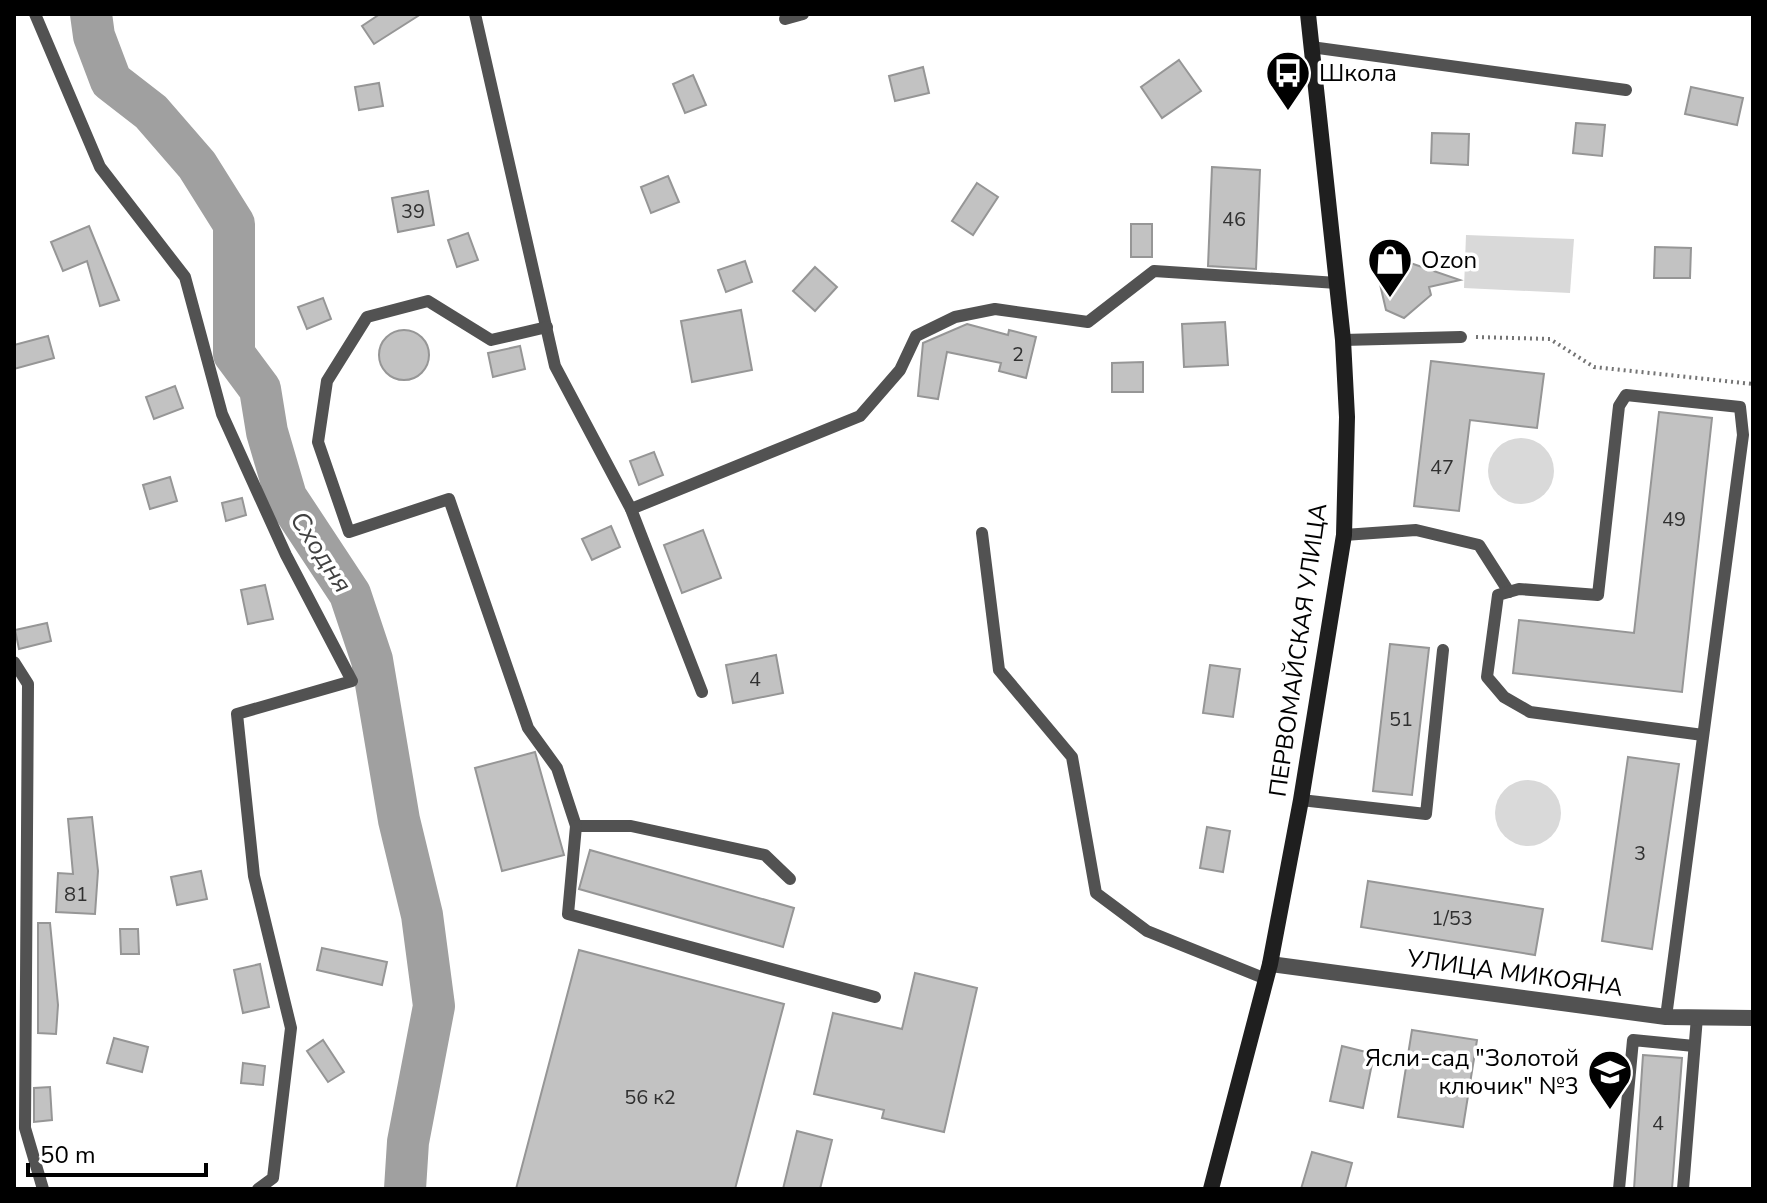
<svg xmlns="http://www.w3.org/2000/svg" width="1767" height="1203" viewBox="0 0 1767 1203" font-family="'Nunito Sans',sans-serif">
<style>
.green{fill:#d9d9d9}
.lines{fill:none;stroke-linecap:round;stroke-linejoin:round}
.river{stroke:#a0a0a0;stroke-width:42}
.building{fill:#c2c2c2;stroke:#969696;stroke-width:2}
.path{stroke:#747474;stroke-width:4;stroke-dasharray:2 4;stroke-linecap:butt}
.lane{stroke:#525252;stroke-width:12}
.street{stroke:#525252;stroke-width:16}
.secondary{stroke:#1f1f1f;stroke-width:16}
.labels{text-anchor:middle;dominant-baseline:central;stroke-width:7;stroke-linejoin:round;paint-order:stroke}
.number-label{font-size:20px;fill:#303030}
.poi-label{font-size:24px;fill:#000;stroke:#fff;text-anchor:start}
.street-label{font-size:24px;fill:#000;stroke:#fff}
.water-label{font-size:26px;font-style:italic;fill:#414141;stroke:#fff}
</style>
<rect width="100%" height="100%" fill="#fff"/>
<!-- green -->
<g class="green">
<path d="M1466,235l108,4 -4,54 -106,-5z"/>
<circle cx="1521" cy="471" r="33"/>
<circle cx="1528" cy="813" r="33"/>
</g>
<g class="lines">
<!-- river -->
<path class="river" d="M91,14l3,22 17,45 40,31 46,53 37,59v130l26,35 7,43 19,65 64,97 22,66 27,160 23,95 12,91 -26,136 -3,47"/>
</g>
<!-- building -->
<g class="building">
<path d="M380,14h41l-47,30 -12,-18z"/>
<path d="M1179,60l22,31 -39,27 -21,-31z"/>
<path d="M923,67l6,26 -34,8 -6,-25z"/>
<path d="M693,75l13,30 -21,8 -12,-29z"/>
<path d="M379,83l4,23 -24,4 -4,-23z"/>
<path d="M1691,87l52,11 -6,27 -52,-11z"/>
<path d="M1576,123l29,2 -3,31 -29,-3z"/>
<path d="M1432,133l37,1 -1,31 -37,-2z"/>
<path d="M1212,167l48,3 -4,99 -48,-3z"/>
<path d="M668,176l11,26 -28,11 -10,-26z"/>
<path d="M977,183l21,14 -25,38 -21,-14z"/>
<path d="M428,191l6,34 -36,7 -6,-34z"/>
<rect x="1131" y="224" width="21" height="33"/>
<path d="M89,226l30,74 -19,6 -13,-45 -24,10 -12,-29z"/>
<path d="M468,233l10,27 -21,7 -9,-27z"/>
<path d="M1655,247l36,1 -1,30h-36z"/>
<path d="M1390,256l70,24 -31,7 2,8 -27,23 -18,-8 -10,-43z"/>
<path d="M745,261l7,21 -26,10 -8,-22z"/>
<path d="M815,267l22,20 -22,24 -22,-20z"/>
<path d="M323,298l8,21 -24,10 -9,-22z"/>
<path d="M741,310l11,60 -60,12 -11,-61z"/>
<path d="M1225,322l3,43 -44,2 -2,-43z"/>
<path d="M967,324l41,11 1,-5 27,7 -10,41 -27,-7 2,-8 -54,-11 -9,47 -20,-3 5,-53z"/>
<circle cx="404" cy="355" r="25"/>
<path d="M48,336l6,22 -40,11v-24z"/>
<path d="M520,346l5,23 -32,8 -5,-24z"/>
<path d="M1431,361l113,13 -7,54 -67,-8 -11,91 -45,-5z"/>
<path d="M1143,362v30h-31v-29z"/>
<path d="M175,386l8,22 -29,11 -8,-22z"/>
<path d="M1659,412l53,6 -30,274 -169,-19 6,-53 115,13z"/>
<path d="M654,452l9,23 -24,10 -9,-24z"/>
<path d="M170,477l7,24 -27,8 -7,-24z"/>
<path d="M242,498l4,17 -20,6 -4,-18z"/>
<path d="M611,526l9,21 -28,13 -10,-21z"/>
<path d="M703,530l18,48 -39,15 -18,-48z"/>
<path d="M265,585l8,34 -25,5 -7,-34z"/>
<path d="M47,623l4,18 -32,8 -4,-19z"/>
<path d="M1390,644l39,4 -17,147 -39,-4z"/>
<path d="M776,655l7,38 -50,10 -7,-38z"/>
<path d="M1210,665l30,4 -7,48 -30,-4z"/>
<path d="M535,752l29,103 -62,16 -27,-103z"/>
<path d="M1628,757l51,7 -27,185 -50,-8z"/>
<path d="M92,817l6,54 -3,43 -39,-2 2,-39 15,1 -5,-55z"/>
<path d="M1207,827l23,4 -7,41 -23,-4z"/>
<path d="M590,850l204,58 -11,39 -204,-58z"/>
<path d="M201,871l6,28 -30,6 -6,-28z"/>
<path d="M1368,881l175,28 -8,46 -174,-28z"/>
<path d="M38,923h12l8,82 -2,29 -18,-1z"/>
<path d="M120,929h18l1,25h-18z"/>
<path d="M322,948l65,14 -5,23 -65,-15z"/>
<path d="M579,950l205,54 -49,185h-219z"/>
<path d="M260,964l9,43 -26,6 -9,-43z"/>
<path d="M915,973l62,15 -33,144 -62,-14 2,-8 -70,-16 19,-81 69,16z"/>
<path d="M1412,1030l65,10 -14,87 -65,-10z"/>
<path d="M114,1038l34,9 -6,25 -35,-9z"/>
<path d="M323,1040l21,32 -16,10 -21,-31z"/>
<path d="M1342,1046l32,8 -11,54 -33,-7z"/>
<path d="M1643,1055l39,3 -10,131h-38z"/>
<path d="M243,1063l22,3 -2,19 -22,-2z"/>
<path d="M50,1087l2,33 -18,2v-34z"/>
<path d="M797,1131l35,9 -12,49h-37z"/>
<path d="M1312,1152l40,11 -7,26h-44z"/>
</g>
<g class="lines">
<!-- path -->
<path class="path" d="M1476,337l74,2 44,28 159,17"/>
<!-- lane -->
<g class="lane">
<path d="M35,14l65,153 85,110 37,137 64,141 66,126 -115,33 17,162 37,152 -18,150 -15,11"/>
<path d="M475,14l80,352 76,143 71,183"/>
<path d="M785,19l18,-5"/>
<path d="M1311,47l315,43"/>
<path d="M547,327l-56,13 -63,-39 -61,16 -40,64 -9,61 31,90 100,-33 79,229 29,40 19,58h55l134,29 25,24"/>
<path d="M1343,340l118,-3"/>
<path d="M631,509l229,-93 40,-46 16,-34 39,-19 40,-8 93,13 66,-51 183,12"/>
<path d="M982,533l17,137 73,87 24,136 51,38 119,48"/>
<path d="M1344,535l72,-5 63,15 30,47"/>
<path d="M14,662l14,22 -3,444 18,61"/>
<path d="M1301,800l125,14 17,-164"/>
<path d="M576,826l-8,88 307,83"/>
<path d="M1666,1017l77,-582 -3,-28 -114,-12 -7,11 -21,189 -79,-6 -21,6 -11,82 17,20 26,15 173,23"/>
<path d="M1619,1189l14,-149 61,6"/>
<path d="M1683,1189l14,-172"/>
</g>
<!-- street -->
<path class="street" d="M1270,964l396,53 87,1"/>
<!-- secondary -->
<path class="secondary" d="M1211,1189l59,-225 31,-164 43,-265 3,-118 -4,-77 -35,-326"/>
</g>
<!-- icons -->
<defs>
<g id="bus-pin" transform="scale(2.3)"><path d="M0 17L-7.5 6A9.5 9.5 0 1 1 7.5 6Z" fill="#000" stroke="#fff"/><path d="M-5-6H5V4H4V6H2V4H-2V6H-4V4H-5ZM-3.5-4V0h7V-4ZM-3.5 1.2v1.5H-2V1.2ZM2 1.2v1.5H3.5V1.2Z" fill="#fff"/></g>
<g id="shop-pin" transform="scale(2.3)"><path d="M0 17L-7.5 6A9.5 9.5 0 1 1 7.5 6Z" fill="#000" stroke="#fff"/><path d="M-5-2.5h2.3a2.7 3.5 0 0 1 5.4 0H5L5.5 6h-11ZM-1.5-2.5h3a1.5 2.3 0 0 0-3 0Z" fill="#fff"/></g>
<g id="school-pin" transform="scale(2.3)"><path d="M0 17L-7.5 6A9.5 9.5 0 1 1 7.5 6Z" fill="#000" stroke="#fff"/><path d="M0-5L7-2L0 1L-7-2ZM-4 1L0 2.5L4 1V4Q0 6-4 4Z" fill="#fff"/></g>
</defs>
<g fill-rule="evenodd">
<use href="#bus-pin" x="1288" y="73"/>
<use href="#shop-pin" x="1390" y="260"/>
<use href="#school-pin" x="1610" y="1072"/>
</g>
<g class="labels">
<!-- number labels -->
<g class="number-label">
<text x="413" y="211">39</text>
<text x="1234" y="219">46</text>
<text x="1018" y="354">2</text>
<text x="1442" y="467">47</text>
<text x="1674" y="519">49</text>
<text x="755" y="679">4</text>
<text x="1401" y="719">51</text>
<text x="1640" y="853">3</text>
<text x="76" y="894">81</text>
<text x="1452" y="918">1/53</text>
<text x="650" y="1097">56 к2</text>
<text x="1658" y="1123">4</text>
</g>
<!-- poi labels -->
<g class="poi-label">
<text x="1319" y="73">Школа</text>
<text x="1421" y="260">Ozon</text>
<text x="1579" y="1058" text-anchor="end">Ясли-сад "Золотой<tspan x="1579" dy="28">ключик" №3</tspan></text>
</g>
<!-- street labels -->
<g class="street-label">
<text transform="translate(1298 650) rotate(-82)">ПЕРВОМАЙСКАЯ УЛИЦА</text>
<text transform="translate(1515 973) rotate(8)">УЛИЦА МИКОЯНА</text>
</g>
<!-- water labels -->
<g class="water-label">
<text transform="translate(321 552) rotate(57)">Сходня</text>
</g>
</g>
<!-- border -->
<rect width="1767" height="1203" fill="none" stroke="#000000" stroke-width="32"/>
<!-- scale -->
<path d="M28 1163v12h178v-12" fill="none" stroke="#000000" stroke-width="4"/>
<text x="40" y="1163" font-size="24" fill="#000000" stroke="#ffffff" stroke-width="6" paint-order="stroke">50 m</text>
</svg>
